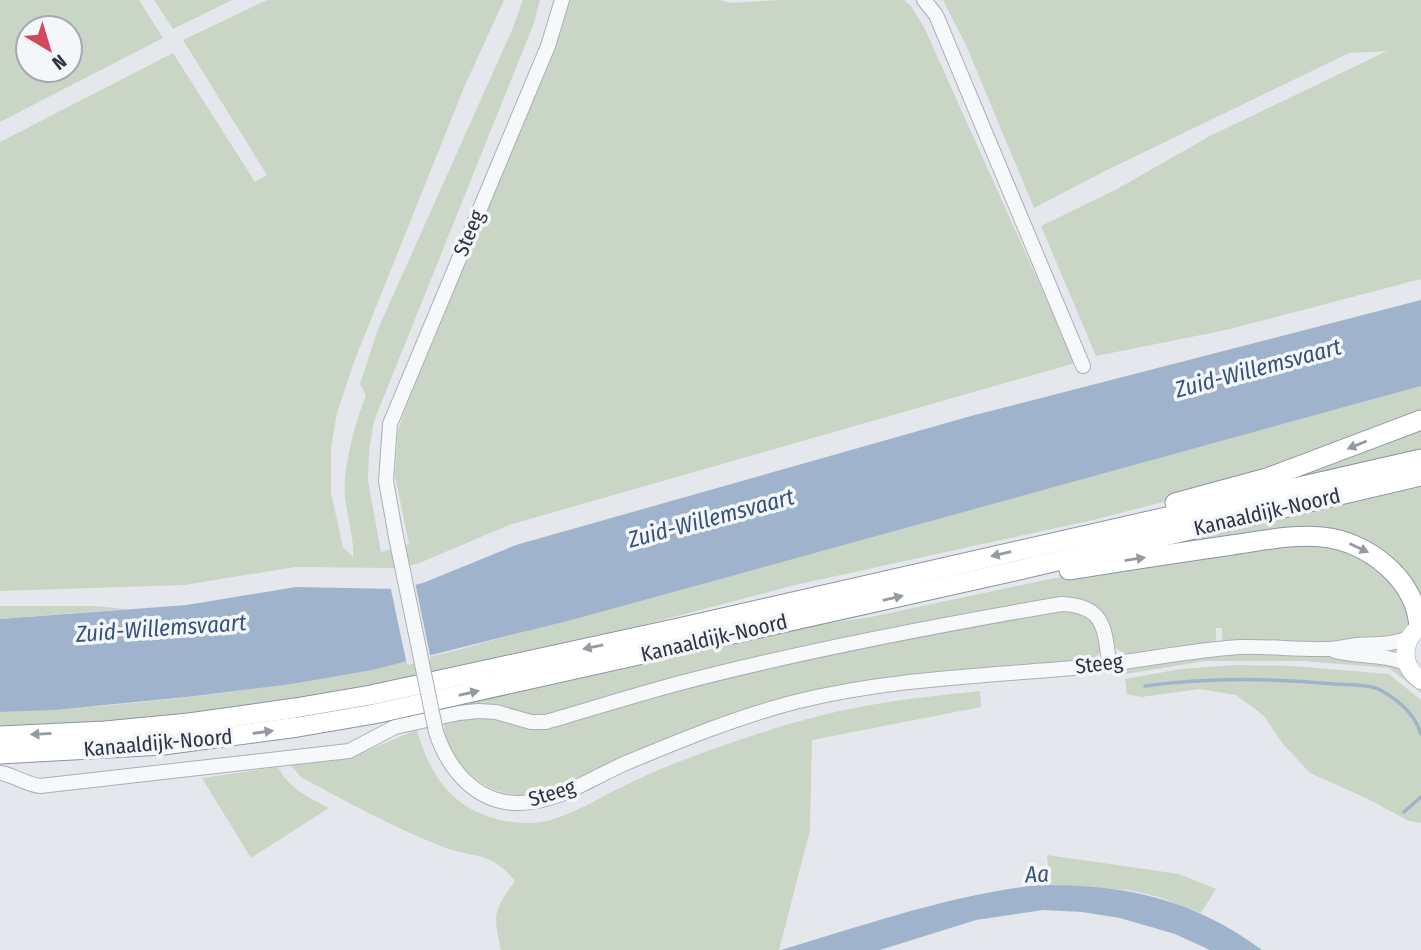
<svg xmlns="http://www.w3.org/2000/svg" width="1421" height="950" viewBox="0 0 1421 950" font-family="'Fira Sans Condensed',sans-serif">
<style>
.green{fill:#c9d6c5;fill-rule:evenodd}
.water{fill:#9fb4cc}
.pier{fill:#e4e7ec}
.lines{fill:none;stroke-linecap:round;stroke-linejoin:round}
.stream{stroke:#9fb4cc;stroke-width:3.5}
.minor-casing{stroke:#a9aeb7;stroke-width:16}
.major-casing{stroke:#a3abb8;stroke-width:19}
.highway-casing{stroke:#8b94a3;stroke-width:21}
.minor{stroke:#f7f8fa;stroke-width:14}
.major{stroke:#fff;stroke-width:18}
.highway{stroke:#fff;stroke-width:19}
.minor-bridge-casing{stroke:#a9aeb7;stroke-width:16;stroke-linecap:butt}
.minor-bridge{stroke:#f7f8fa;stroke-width:14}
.oneway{fill:#959aa2}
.labels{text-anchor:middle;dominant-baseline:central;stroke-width:7;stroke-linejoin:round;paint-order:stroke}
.street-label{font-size:21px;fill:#2b3445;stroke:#f4f6f9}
.water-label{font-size:23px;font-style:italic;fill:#34527a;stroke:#f4f6f9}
</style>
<rect width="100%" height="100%" fill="#e4e7ec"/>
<!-- green -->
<g class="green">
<path d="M0,0h139l24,38 -163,84zM28,28h42v42h-42z"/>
<path d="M154,0h78l-59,29z"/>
<path d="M267,0h237l-39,85 -111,277 -17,51 -6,34v46l12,54 10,10c1,-20 -6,-40 -8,-60 -3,-27 11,-77 21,-102l-6,-11 18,-55 134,-299 11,-30h17l-6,23 -160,398 -5,30 -1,30 13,71 28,-8 -14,-68 3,-46 10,-31 150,-360 12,-39h150l10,3 49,-3h125l7,6 13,21 151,336 -566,162 -92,39 -22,4 -100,-1 -111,18 -184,6v-449l173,-89 82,129 12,-7 -84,-135z"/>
<path d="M943,0h478v279l-195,51 -130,26 -55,-130 76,-37 93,-53 177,-85 -38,2 -246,119 -69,36 -68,-163z"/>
<path d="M1421,386v30l-211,74 -117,30 -298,65 -164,43 -337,74 -105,13 -189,13v-16c151,-6 302,-26 450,-60z"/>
<path d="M1421,424v26l-180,42z"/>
<path d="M1421,487v121l-67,-67 -234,14z"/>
<path d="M1276,542l73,7 49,36 14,38 -11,12 -8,3 -82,5 -85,-1 -4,-3v-11h-6v11l-2,4 -89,11 -11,-7 -34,-46 -542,116 -68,-11 -1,-3 327,-75 75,-11 203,-43z"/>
<path d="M0,606h93l34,3 -127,10z"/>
<path d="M1074,608l21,13 6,29 -5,8 -7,4 -256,28 -277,100c-13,3 -25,6 -38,5 -31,-2 -60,-24 -71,-53 -3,-8 -2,-13 -3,-21l21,-4 41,3 96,-11 222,-56z"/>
<path d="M1250,653l63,2 87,12 21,20v6l-32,-25 -85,-7h-99l-85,14 -1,-6 56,-11z"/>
<path d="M1236,665l56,1 97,8 32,26v123l-12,-2 -41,-22 -58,-26 -27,-29 -20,-29 -27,-20 -36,-6 -59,8 -14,-3 -2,-15 56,-10z"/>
<path d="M980,691l1,16 -169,33 -2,90 -31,120h-278c-8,-36 -8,-39 14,-69 -25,-32 -44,-22 -77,-36 -47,-19 -93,-44 -137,-68l-11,-13c24,-3 48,-5 71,-12 19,-6 37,-15 56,-22 15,56 47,90 107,93 36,2 73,-25 104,-39 28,-14 59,-26 88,-36 48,-17 98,-33 149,-42 38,-7 77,-11 115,-15z"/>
<path d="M278,767c10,21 32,31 51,41l-78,50 -49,-80z"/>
<path d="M1047,855l132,19 37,15 -15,24 -42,-16 -30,-7 -79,-5z"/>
</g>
<!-- water -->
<g class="water">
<path d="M1421,300v86l-846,233 -203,51 -81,14 -104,13 -133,13 -54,2v-93l187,-14 109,-18 101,2 26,-6 93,-38 455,-129z"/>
<path d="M1038,885c86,-1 154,13 224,65h-52l-35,-16 -55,-16 -38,-6 -39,-2 -67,10 -96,30h-99c85,-25 169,-55 257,-65z"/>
</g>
<!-- pier -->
<path class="pier" d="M415,582l16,78 -24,5 -17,-80z"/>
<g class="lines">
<!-- stream -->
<g class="stream">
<path d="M1145,686c63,-9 126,-8 189,-2 15,1 36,0 48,7 18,10 33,24 39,43"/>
<path d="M1404,812l17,-15"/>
</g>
<!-- minor casing -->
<g class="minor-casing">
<g id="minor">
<path d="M924,0l12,15 147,351"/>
<path d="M396,537l-10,-56 4,-57 158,-378 14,-46"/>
<path d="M1335,651c24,6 50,3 72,13"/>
<path d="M436,732c12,37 40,71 82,71 40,0 73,-25 108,-40 55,-23 111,-46 169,-61 95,-24 192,-26 289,-35 53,-5 104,-17 157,-20 28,-1 57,3 85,2 10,0 21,-3 31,-4 18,-1 35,0 52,-7"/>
<path d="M0,773c14,2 25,11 40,13l309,-35 46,-24 64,-14 19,-2 18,1 35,10h15c45,-13 89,-27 134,-39 126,-33 253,-57 381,-79 43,1 44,24 48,60"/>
</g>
</g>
<!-- major casing -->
<g class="major-casing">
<path id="major" d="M1421,626c-20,14 -21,40 0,54"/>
</g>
<!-- highway casing -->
<g class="highway-casing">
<g id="highway">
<path d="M1175,503l92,-25 154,-58"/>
<path d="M1069,570c54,-9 108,-17 163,-25 29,-4 60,-11 90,-8 45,4 94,42 97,90"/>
<path d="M0,736l105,-5 84,-8 106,-15 76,-13 312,-68 738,-168"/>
<path d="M0,754l163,-9 135,-18 76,-13 645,-144 402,-94"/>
</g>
</g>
<!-- minor -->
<use href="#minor" class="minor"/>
<!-- major -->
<use href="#major" class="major"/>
<!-- highway -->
<use href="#highway" class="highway"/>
<!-- minor-bridge casing -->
<g class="minor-bridge-casing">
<path id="minor-bridge" d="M396,537l40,195"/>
</g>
<!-- minor-bridge -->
<use href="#minor-bridge" class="minor-bridge"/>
</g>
<!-- one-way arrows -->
<defs><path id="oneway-solid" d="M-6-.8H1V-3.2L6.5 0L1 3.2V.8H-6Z" transform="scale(1.75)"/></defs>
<g class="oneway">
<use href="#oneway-solid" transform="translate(1357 445) rotate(158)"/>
<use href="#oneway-solid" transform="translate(1359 548) rotate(25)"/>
<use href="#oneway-solid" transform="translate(1001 554) rotate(167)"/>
<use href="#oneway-solid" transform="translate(1135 559) rotate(-9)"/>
<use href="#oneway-solid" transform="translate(893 598) rotate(-13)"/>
<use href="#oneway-solid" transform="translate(593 647) rotate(168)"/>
<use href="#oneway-solid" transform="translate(469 693) rotate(-13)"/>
<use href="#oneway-solid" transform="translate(263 732) rotate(-8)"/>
<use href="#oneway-solid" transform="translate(41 734) rotate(177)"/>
</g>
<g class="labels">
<!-- street labels -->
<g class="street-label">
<text transform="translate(469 233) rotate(-67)">Steeg</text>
<text transform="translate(1267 512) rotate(-13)">Kanaaldijk-Noord</text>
<text transform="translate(714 638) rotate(-13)">Kanaaldijk-Noord</text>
<text transform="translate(1099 664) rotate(-7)">Steeg</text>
<text transform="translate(158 743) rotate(-5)">Kanaaldijk-Noord</text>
<text transform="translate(552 793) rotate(-17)">Steeg</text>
</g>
<!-- water labels -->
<g class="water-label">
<text transform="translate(1258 368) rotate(-15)">Zuid-Willemsvaart</text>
<text transform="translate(711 518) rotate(-15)">Zuid-Willemsvaart</text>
<text transform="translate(161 628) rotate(-4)">Zuid-Willemsvaart</text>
<text transform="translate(1037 874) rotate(-3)">Aa</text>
</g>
</g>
<!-- north arrow -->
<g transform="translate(49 49) rotate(142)"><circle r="33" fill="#f4f6f9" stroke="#a4a8b1" stroke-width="2"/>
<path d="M0-5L12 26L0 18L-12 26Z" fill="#d1495b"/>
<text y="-10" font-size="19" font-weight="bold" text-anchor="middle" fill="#2b3445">N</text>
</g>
</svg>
